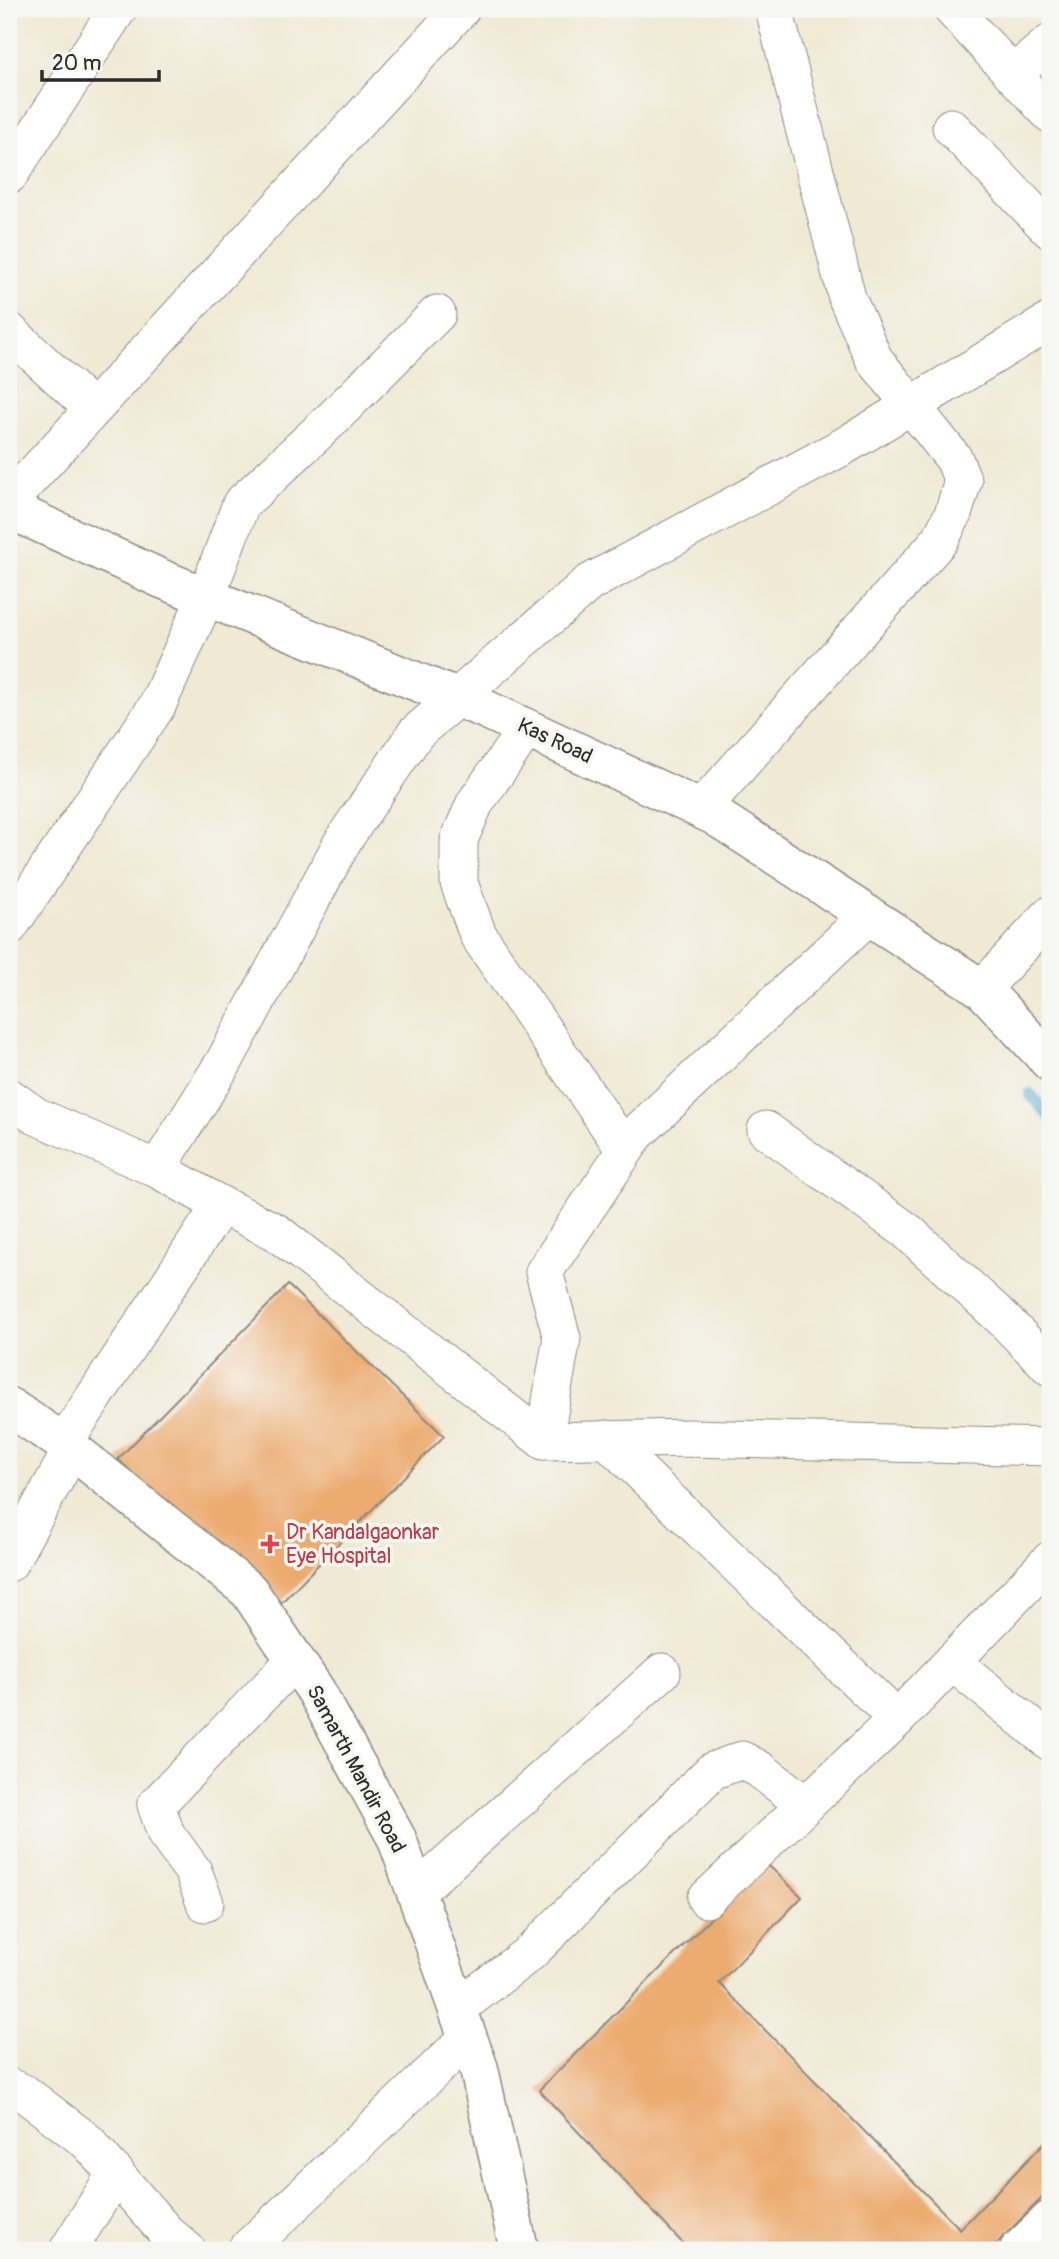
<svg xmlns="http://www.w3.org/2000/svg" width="1059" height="2259" viewBox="0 0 1059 2259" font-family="Pangolin,sans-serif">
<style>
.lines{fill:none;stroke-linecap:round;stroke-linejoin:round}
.stream{stroke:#5ca8d5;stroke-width:12}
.building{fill:#ecac71}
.minor-casing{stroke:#8e8a80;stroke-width:39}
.tertiary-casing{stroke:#8e8a80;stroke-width:41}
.secondary-casing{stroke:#8e8a80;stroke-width:41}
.minor{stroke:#fff;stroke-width:37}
.tertiary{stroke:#fff;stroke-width:38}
.secondary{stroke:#fff;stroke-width:38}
.health-dot{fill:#e0444e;stroke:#f6f6f2;stroke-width:2.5}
.labels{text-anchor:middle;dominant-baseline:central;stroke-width:7;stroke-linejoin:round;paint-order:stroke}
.street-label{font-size:21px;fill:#2b2b2b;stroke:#f6f6f2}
.health-label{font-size:21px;fill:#be3a42;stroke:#f6f6f2;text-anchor:start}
</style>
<rect width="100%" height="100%" fill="#f6f6f2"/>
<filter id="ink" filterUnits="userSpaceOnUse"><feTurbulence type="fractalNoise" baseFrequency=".0143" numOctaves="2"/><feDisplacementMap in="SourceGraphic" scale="14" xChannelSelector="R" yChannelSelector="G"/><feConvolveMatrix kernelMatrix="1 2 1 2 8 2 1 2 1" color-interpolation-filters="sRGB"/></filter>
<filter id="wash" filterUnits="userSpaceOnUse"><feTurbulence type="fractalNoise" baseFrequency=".00686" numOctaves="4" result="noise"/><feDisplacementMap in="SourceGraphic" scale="28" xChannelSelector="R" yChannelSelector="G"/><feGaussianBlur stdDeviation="1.57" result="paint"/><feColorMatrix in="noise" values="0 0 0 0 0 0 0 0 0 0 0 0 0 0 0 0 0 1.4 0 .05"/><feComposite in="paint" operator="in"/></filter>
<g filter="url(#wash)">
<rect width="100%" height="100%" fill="#f0e9d4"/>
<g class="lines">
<!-- stream -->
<path class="stream" d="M1030,1094l20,23"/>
</g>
<g id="blocks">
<!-- building -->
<g class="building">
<path d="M288,1285l156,151 -171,175 -155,-152z"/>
<path d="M766,1863l36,34 -83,86 241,246 90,-92v53l-60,60h-301l-150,-160z"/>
</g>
</g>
</g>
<g filter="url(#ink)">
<use href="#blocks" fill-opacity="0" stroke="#8e8a80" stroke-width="2"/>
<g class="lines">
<!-- minor casing -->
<g class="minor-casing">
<g id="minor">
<path d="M952,9l98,105"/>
<path d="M1013,74l37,-31"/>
<path d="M951,127l99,103"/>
<path d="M9,175l109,-166"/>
<path d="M9,331l84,78"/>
<path d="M9,501l452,-492"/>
<path d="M527,728l-52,75 -16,37v43l19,52 147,215"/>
<path d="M701,809l239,-269 13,-26 10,-33 -9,-22 -80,-100 -27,-61 -73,-289"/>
<path d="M9,927l148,-221 49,-109 35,-93 90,-84 106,-106"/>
<path d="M982,989l68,-74"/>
<path d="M9,1097l27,19 121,53"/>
<path d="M766,1130l141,101 95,87 48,49"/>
<path d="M221,1205l-64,-36 67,-107 120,-223 72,-106 173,-150 257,-138 204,-124"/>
<path d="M606,1439l291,280"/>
<path d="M544,1441l18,-103 -18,-66 92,-138 233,-219"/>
<path d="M64,1443l157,-238 55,27 268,209 147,-3 359,9"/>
<path d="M9,1563l63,-114"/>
<path d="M952,1662l98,80"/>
<path d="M416,1892l246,-220"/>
<path d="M706,1899l191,-180 153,-159"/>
<path d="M205,1903l-12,-32 -27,-37 -10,-29 139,-145"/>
<path d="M458,2008l73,-56 181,-181 30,-11 17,9 47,36"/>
<path d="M9,2087l15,6 64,49 78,90 21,18"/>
<path d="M68,2250l48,-77"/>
<path d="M246,2250l222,-212"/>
</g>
</g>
<!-- tertiary casing -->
<g class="tertiary-casing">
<path id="tertiary" d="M9,509l153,70 325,131 228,106 267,173 68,73"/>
</g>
<!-- secondary casing -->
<g class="secondary-casing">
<g id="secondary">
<path d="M9,1407l55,36 185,148 67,100 81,148 82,230 40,181"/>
<path d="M1019,2250l31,-30"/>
</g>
</g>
<!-- minor -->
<use href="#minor" class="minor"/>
<!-- tertiary -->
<use href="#tertiary" class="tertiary"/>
<!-- secondary -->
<use href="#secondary" class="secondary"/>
</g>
</g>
<!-- markers -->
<path class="health-dot" d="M266.5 1533.5h7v7h7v7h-7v7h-7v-7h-7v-7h7z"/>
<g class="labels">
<!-- street labels -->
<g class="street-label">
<text transform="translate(555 741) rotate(25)">Kas Road</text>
<text transform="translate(356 1769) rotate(62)">Samarth Mandir Road</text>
</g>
<!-- health labels -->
<g class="health-label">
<text x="286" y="1532">Dr Kandalgaonkar<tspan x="286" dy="24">Eye Hospital</tspan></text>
</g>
</g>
<!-- margin -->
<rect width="1059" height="2259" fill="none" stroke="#f6f6f2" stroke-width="35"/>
<!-- scale -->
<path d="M42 70v10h117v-10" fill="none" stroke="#2b2b2b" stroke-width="3.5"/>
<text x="52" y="70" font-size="21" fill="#2b2b2b" stroke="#f6f6f2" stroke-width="5" paint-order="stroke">20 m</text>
</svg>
